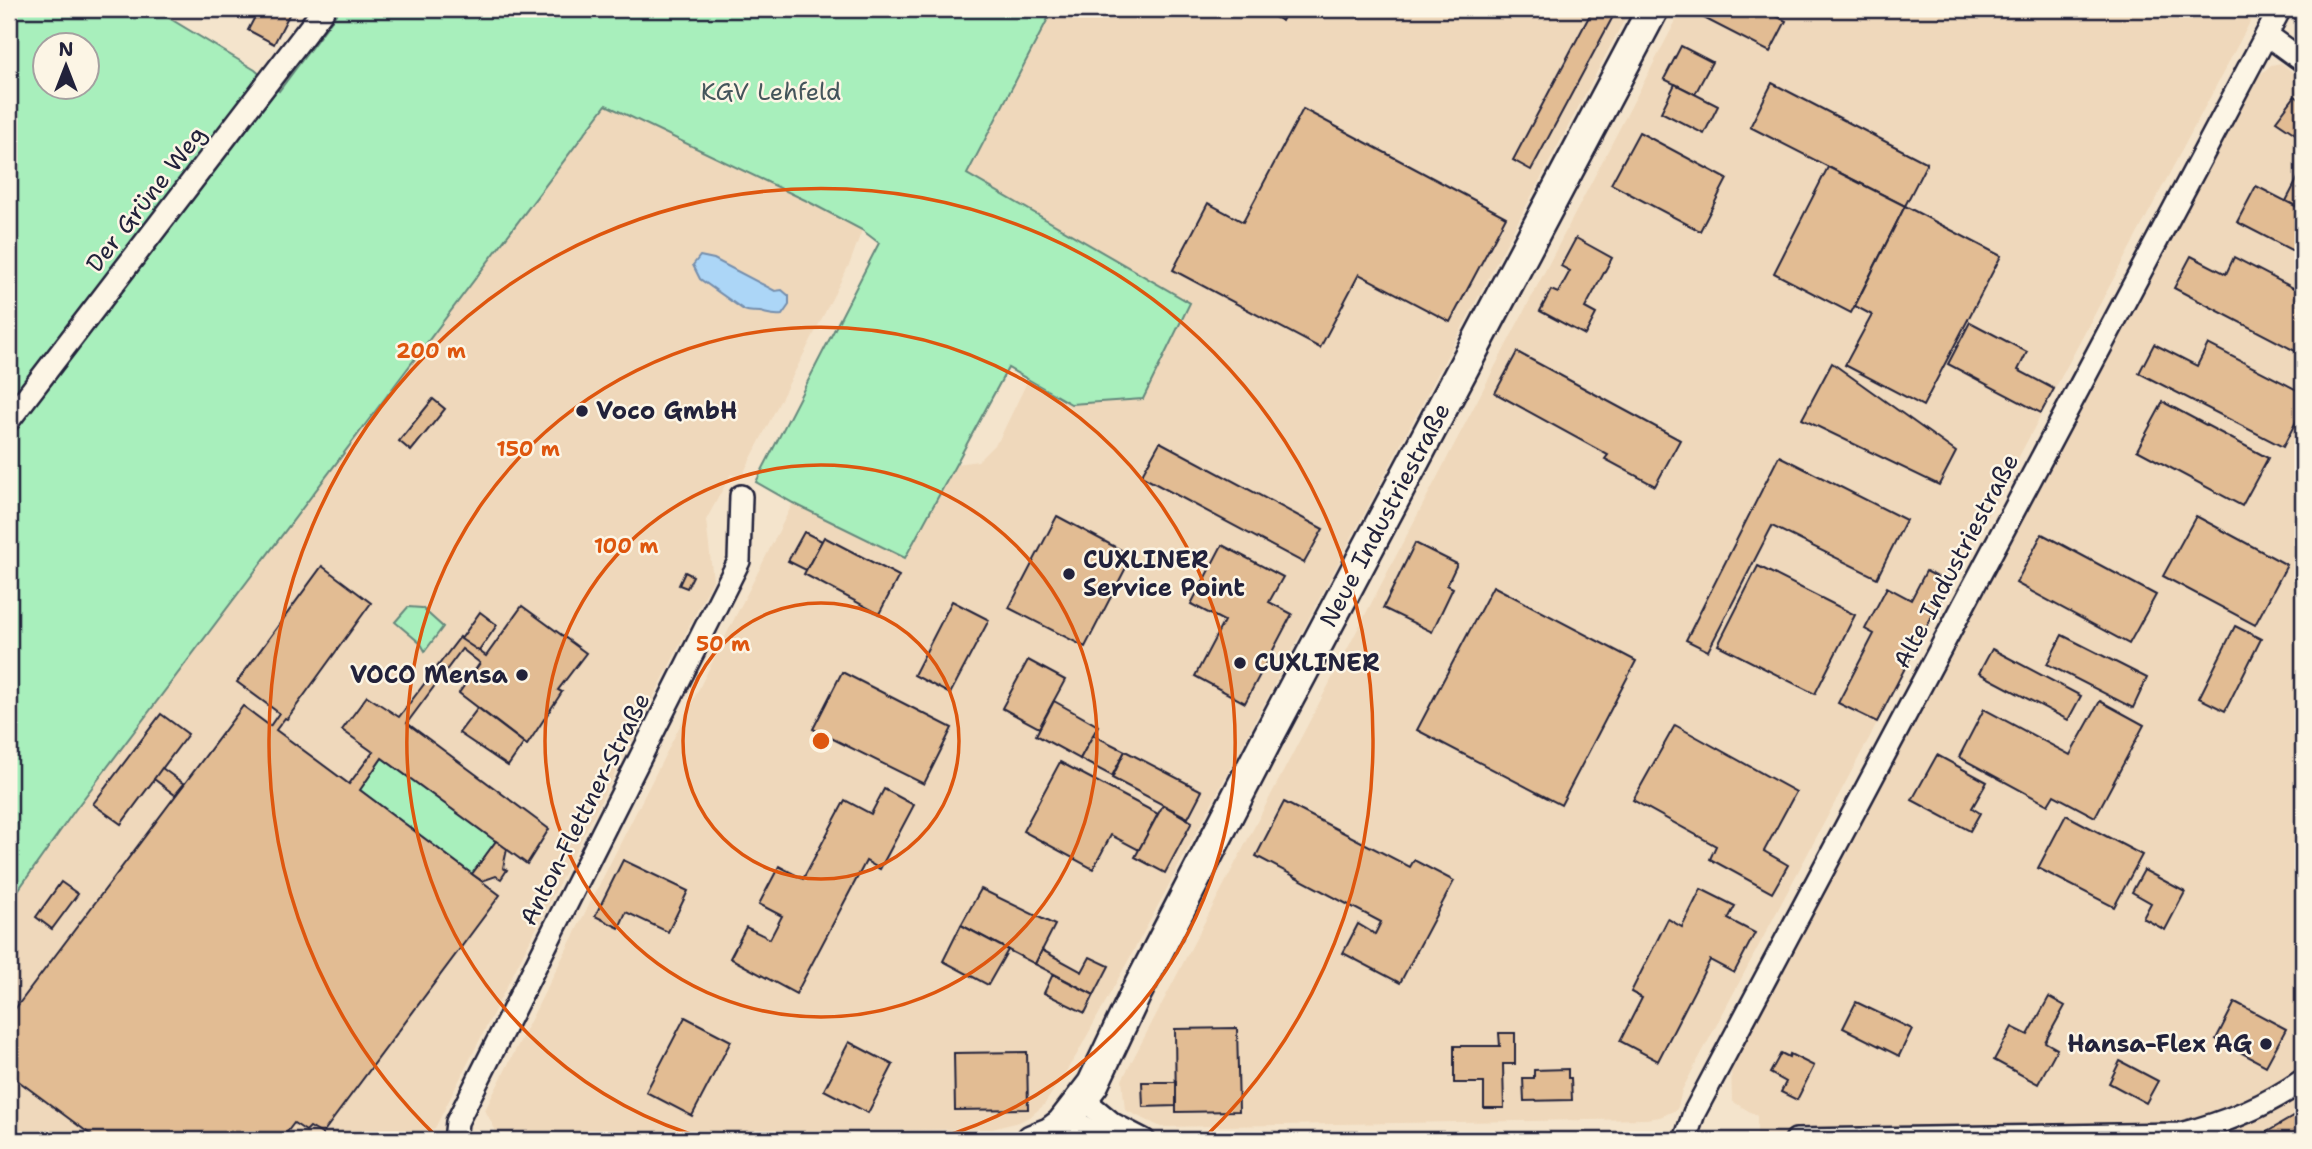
<svg xmlns="http://www.w3.org/2000/svg" width="2312" height="1149" viewBox="0 0 2312 1149" font-family="'Shantell Sans',sans-serif">
<style>
.built{fill:#efd8bb}
.green{fill:#a8efbc;stroke:#65887c;stroke-width:2;fill-rule:evenodd}
.water{fill:#acd6f7;stroke:#758eac;stroke-width:2}
.building{fill:#e2bc93;stroke:#22223b;stroke-width:2}
.lines{fill:none;stroke-linecap:round;stroke-linejoin:round}
.street-casing{stroke:#22223b;stroke-width:26}
.secondary-casing{stroke:#22223b;stroke-width:35}
.street{stroke:#fcf5e5;stroke-width:21}
.secondary{stroke:#fcf5e5;stroke-width:30}
.ring{fill:none;stroke:#de560e;stroke-width:3.5}
.poi-dot{fill:#22223b;stroke:#fcf5e5;stroke-width:2.5}
.labels{text-anchor:middle;dominant-baseline:central;stroke-width:5;stroke-linejoin:round;paint-order:stroke}
.park-label{font-size:24px;fill:#44555b;stroke:#fcf5e5}
.street-label{font-size:24px;fill:#22223b;stroke:#fcf5e5}
.poi-label{font-size:24px;font-weight:bold;fill:#22223b;stroke:#fcf5e5;text-anchor:start}
.centre{fill:#de560e;stroke:#fcf5e5;stroke-width:3.5}
.ring-label{font-size:21px;text-anchor:middle;font-weight:bold;fill:#de560e;stroke:#fcf5e5;stroke-width:5;stroke-linejoin:round;paint-order:stroke}
</style>
<rect width="100%" height="100%" fill="#f4e4cc"/>
<filter id="ink" filterUnits="userSpaceOnUse"><feTurbulence type="fractalNoise" baseFrequency=".0143" numOctaves="2"/><feDisplacementMap in="SourceGraphic" scale="14" xChannelSelector="R" yChannelSelector="G"/><feConvolveMatrix kernelMatrix="1 2 1 2 8 2 1 2 1" color-interpolation-filters="sRGB"/></filter>
<g filter="url(#ink)">
<!-- built -->
<g class="built">
<path d="M1053,9h577l-478,908 -76,139 -32,49 -13,11 -12,6 -27,7 -494,6 -13,-25 308,-607 112,55 51,-94 22,-3 21,-21 29,-60 43,24 72,-5 47,-96 -223,-129z"/>
<path d="M1682,9h575l-575,1081 -4,17 -2,3 -16,7 -14,2 -485,8 -36,-17 -3,-30z"/>
<path d="M2281,63l22,17v1060h-546v-24l-25,-15 -1,-34 473,-889 48,-96 19,-17z"/>
<path d="M606,105l201,96 55,29 -12,33 -109,215 -10,-4 -25,46 7,60 -278,548 -30,12h-396v-237l66,-93z"/>
</g>
<!-- green -->
<g class="green">
<path d="M9,9h145l101,61 24,21 61,-82h713l-86,165 223,129 -47,96 -72,5 -63,-36 -103,190 -112,-55 -37,-21 123,-239 -17,-13 -55,-29 -201,-96 -531,705 -66,93zM46,46h42v42h-42z"/>
<path d="M408,607l14,1 21,19 -18,24 -4,-7 -26,-22z"/>
<path d="M382,758l114,83 -24,33 -112,-84z"/>
</g>
<!-- water -->
<path class="water" d="M700,256l14,3 61,32 7,-1 7,6v9l-7,10c-10,1 -13,-1 -22,-3 -7,-1 -9,1 -16,-2l-44,-31 -7,-14z"/>
<!-- building -->
<g class="building">
<path d="M259,9h33l-18,35 -26,-14z"/>
<path d="M1259,9h29l-6,12z"/>
<path d="M1593,9h24l-86,161 -18,-10z"/>
<path d="M1701,9h61l24,12 -16,31 -72,-37z"/>
<path d="M1681,46l31,16 -17,32 -31,-15z"/>
<path d="M1772,83l155,80 -22,43 -155,-79z"/>
<path d="M1675,84l43,22 -14,28 -43,-22z"/>
<path d="M2295,96l8,6v37l-27,-18z"/>
<path d="M1303,109l203,108 -56,105 -91,-48 -39,74 -147,-78 35,-67 35,19z"/>
<path d="M1639,132l88,47 -27,52 -89,-47z"/>
<path d="M1828,167l77,39 -54,107 -77,-40z"/>
<path d="M2299,176l4,2v32l-17,-9z"/>
<path d="M2256,186l47,24v46l-66,-34z"/>
<path d="M1905,206l96,50 -78,150 -78,-41 27,-50 -17,-9z"/>
<path d="M1576,238l36,20 -27,50 11,6 -11,21 -45,-24 11,-21 7,3 12,-22 -9,-5z"/>
<path d="M2191,256l35,18 8,-17 69,36v62l-129,-67z"/>
<path d="M1970,322l57,30 -9,18 36,19 -13,24 -93,-49z"/>
<path d="M2154,344l43,22 11,-22 95,49v15l-20,39 -144,-74z"/>
<path d="M1517,352l163,88 -25,46 -50,-27 3,-4 -113,-62z"/>
<path d="M1832,363l124,89 -17,33 -137,-66z"/>
<path d="M433,399l12,10 -34,42 -12,-10z"/>
<path d="M2163,402l105,56 -26,48 -105,-56z"/>
<path d="M1160,442l163,87 -19,34 -163,-87z"/>
<path d="M1779,456l127,64 -29,58 -105,-52 -64,125 -22,-11z"/>
<path d="M1057,516l75,40 -47,91 -76,-39z"/>
<path d="M2196,516l91,49 -32,60 -92,-49z"/>
<path d="M804,532l18,9 -16,29 -18,-9z"/>
<path d="M2042,534l114,61 -27,49 -113,-61z"/>
<path d="M824,537l75,39 -20,38 -75,-40z"/>
<path d="M1415,543l42,21 -10,21 6,3 -21,44 -49,-24z"/>
<path d="M1222,545l61,32 -14,25 23,12 -47,89 -50,-27 29,-55 -33,-17z"/>
<path d="M322,566l49,37 -84,116 -2,-1 -9,12 73,54 24,-32 -31,-22 25,-34 32,21 61,-80 26,19 36,-50 64,47 -28,37 4,2 -35,53 -68,-52 21,-30 -18,-14 -55,74 142,106 -22,35 -145,-106 -22,32 140,105 -178,239 -12,-7 -4,4 -12,-8 -13,17h-183l-89,-66v-57l234,-311 27,20 9,-13 -42,-31z"/>
<path d="M1758,566l97,49 -40,79 -97,-49z"/>
<path d="M1926,571l23,12 -72,139 -39,-19 36,-69 -9,-5 22,-42 24,13z"/>
<path d="M685,572l8,4 -6,12 -8,-3z"/>
<path d="M1493,586l143,75 -75,144 -144,-75z"/>
<path d="M952,601l37,19 -39,74 -36,-19z"/>
<path d="M480,612l17,13 -18,26 -18,-12z"/>
<path d="M2235,626l26,13 -36,72 -26,-13z"/>
<path d="M2062,635l85,43 -14,30 -86,-44z"/>
<path d="M1992,649l89,47 -13,24 -89,-47z"/>
<path d="M1028,660l37,20 -26,48 -37,-20z"/>
<path d="M842,672l110,56 -28,56 -111,-55z"/>
<path d="M1054,701l44,25 -18,33 -44,-24z"/>
<path d="M2100,701l44,24 -49,92 -41,-22 -6,10 -89,-48 25,-48 86,46z"/>
<path d="M478,708l46,35 -16,23 -49,-33z"/>
<path d="M161,714l27,20 -67,90 -28,-20z"/>
<path d="M1675,725l121,67 -32,59 24,14 -16,28 -62,-34 6,-13 -83,-46z"/>
<path d="M1093,735l32,16 -13,25 -32,-17z"/>
<path d="M1125,751l77,40 -14,27 -76,-40z"/>
<path d="M1937,755l50,27 -15,26 8,5 -10,18 -58,-31z"/>
<path d="M1060,762l98,52 -19,36 -28,-15 -18,34 -70,-38z"/>
<path d="M162,768l22,16 -9,11 -21,-16z"/>
<path d="M2303,770v19l-8,-4z"/>
<path d="M884,789l30,16 -34,64 -14,-8 -70,133 -66,-36 16,-31 24,12 12,-23 -23,-12 20,-38 24,13 42,-79 26,14z"/>
<path d="M1284,802l126,65 4,-7 40,21 -54,102 -57,-30 15,-29 17,10 6,-12 -125,-66z"/>
<path d="M1163,805l29,17 -27,51 -30,-16z"/>
<path d="M2066,815l76,40 -28,52 -76,-39z"/>
<path d="M496,841l11,8 -4,19 4,2 -6,9 -5,-3 -14,5 -10,-7z"/>
<path d="M623,860l65,31 -20,41 -42,-20 -7,16 -24,-12z"/>
<path d="M2144,870l41,22 -20,38 -22,-12 8,-15 -19,-11z"/>
<path d="M61,882l17,12 -26,35 -16,-12z"/>
<path d="M981,889l74,36 -20,39 -74,-39z"/>
<path d="M1701,889l34,17 -7,13 27,14 -21,40 -24,-13 -52,101 -38,-20 22,-43 -11,-6 37,-73 14,8z"/>
<path d="M961,925l47,25 -20,35 -45,-24z"/>
<path d="M1042,950l40,22 8,-15 19,9 -15,29 -59,-31z"/>
<path d="M1053,974l41,21 -9,18 -41,-20z"/>
<path d="M2049,997l16,9 -20,36 12,7 -19,35 -44,-24 18,-33 16,8z"/>
<path d="M1856,1002l56,27 -13,27 -56,-28z"/>
<path d="M2235,1002l51,27 -20,37 -50,-27z"/>
<path d="M685,1017l46,24 -39,75 -46,-24z"/>
<path d="M1237,1028l2,83 -63,1 -1,-83z"/>
<path d="M1499,1033h16v31h-12l1,44h-20v-25h-30v-37h46z"/>
<path d="M849,1042l44,23 -25,48 -44,-23z"/>
<path d="M1027,1052l1,57 -73,1 -1,-57z"/>
<path d="M1781,1053l8,4 1,-3 24,12 -17,34 -16,-8 5,-10 -16,-9z"/>
<path d="M2120,1061l38,20 -12,22 -37,-20z"/>
<path d="M1568,1069v9h3l1,22 -48,1 -1,-23h11v-8z"/>
<path d="M1142,1082h34v24l-33,1z"/>
<path d="M2303,1111v29l-43,-1v-3z"/>
</g>
<g class="lines">
<!-- street casing -->
<g class="street-casing">
<g id="street">
<path d="M2267,35l36,26"/>
<path d="M9,420l315,-411"/>
<path d="M1083,1099l30,25 31,16"/>
<path d="M1069,1117l36,23"/>
<path d="M455,1140l2,-18 282,-561 2,-65"/>
<path d="M1685,1140l9,-27 586,-1104"/>
<path d="M1796,1140l384,-6c45,-11 85,-27 123,-54"/>
</g>
</g>
<!-- secondary casing -->
<g class="secondary-casing">
<path id="secondary" d="M1032,1140l18,-7 12,-9 31,-40 43,-91 132,-256 385,-728"/>
</g>
<!-- street -->
<use href="#street" class="street"/>
<!-- secondary -->
<use href="#secondary" class="secondary"/>
</g>
</g>
<!-- distance rings -->
<g class="ring">
<circle cx="821" cy="741" r="138"/>
<circle cx="821" cy="741" r="276"/>
<path d="M710 1140A414 414 0 1 1 932 1140"/>
<path d="M438 1138A552 552 0 1 1 1204 1138"/>
</g>
<!-- markers -->
<g class="poi-dot">
<circle cx="582" cy="411" r="7"/>
<circle cx="1069" cy="574" r="7"/>
<circle cx="1240" cy="663" r="7"/>
<circle cx="522" cy="675" r="7"/>
<circle cx="2266" cy="1044" r="7"/>
</g>
<g class="labels">
<!-- park labels -->
<g class="park-label">
<text x="771" y="92">KGV Lehfeld</text>
</g>
<!-- street labels -->
<g class="street-label">
<text transform="translate(146 199) rotate(-52)">Der Grüne Weg</text>
<text transform="translate(1385 515) rotate(-62)">Neue Industriestraße</text>
<text transform="translate(1956 561) rotate(-62)">Alte Industriestraße</text>
<text transform="translate(585 809) rotate(-63)">Anton-Flettner-Straße</text>
</g>
<!-- poi labels -->
<g class="poi-label">
<text x="596" y="411">Voco GmbH</text>
<text x="1083" y="560">CUXLINER<tspan x="1083" dy="28">Service Point</tspan></text>
<text x="1254" y="663">CUXLINER</text>
<text x="508" y="675" text-anchor="end">VOCO Mensa</text>
<text x="2252" y="1044" text-anchor="end">Hansa-Flex AG</text>
</g>
</g>
<circle cx="821" cy="741" r="10" class="centre"/>
<g class="ring-label">
<text x="431" y="358">200 m</text>
<text x="528" y="456">150 m</text>
<text x="626" y="553">100 m</text>
<text x="723" y="651">50 m</text>
</g>
<!-- margin -->
<rect width="2312" height="1149" fill="none" stroke="#fcf5e5" stroke-width="35"/>
<rect x="18" y="18" width="2277" height="1114" fill="none" stroke="#22223b" stroke-width="2.5" filter="url(#ink)"/>
<!-- north arrow -->
<g transform="translate(66 66)"><circle r="33" fill="#fcf5e5" stroke="#a5a1a1" stroke-width="2"/>
<path d="M0-5L12 26L0 18L-12 26Z" fill="#22223b"/>
<text y="-10" font-size="19" font-weight="bold" text-anchor="middle" fill="#22223b">N</text>
</g>
</svg>
